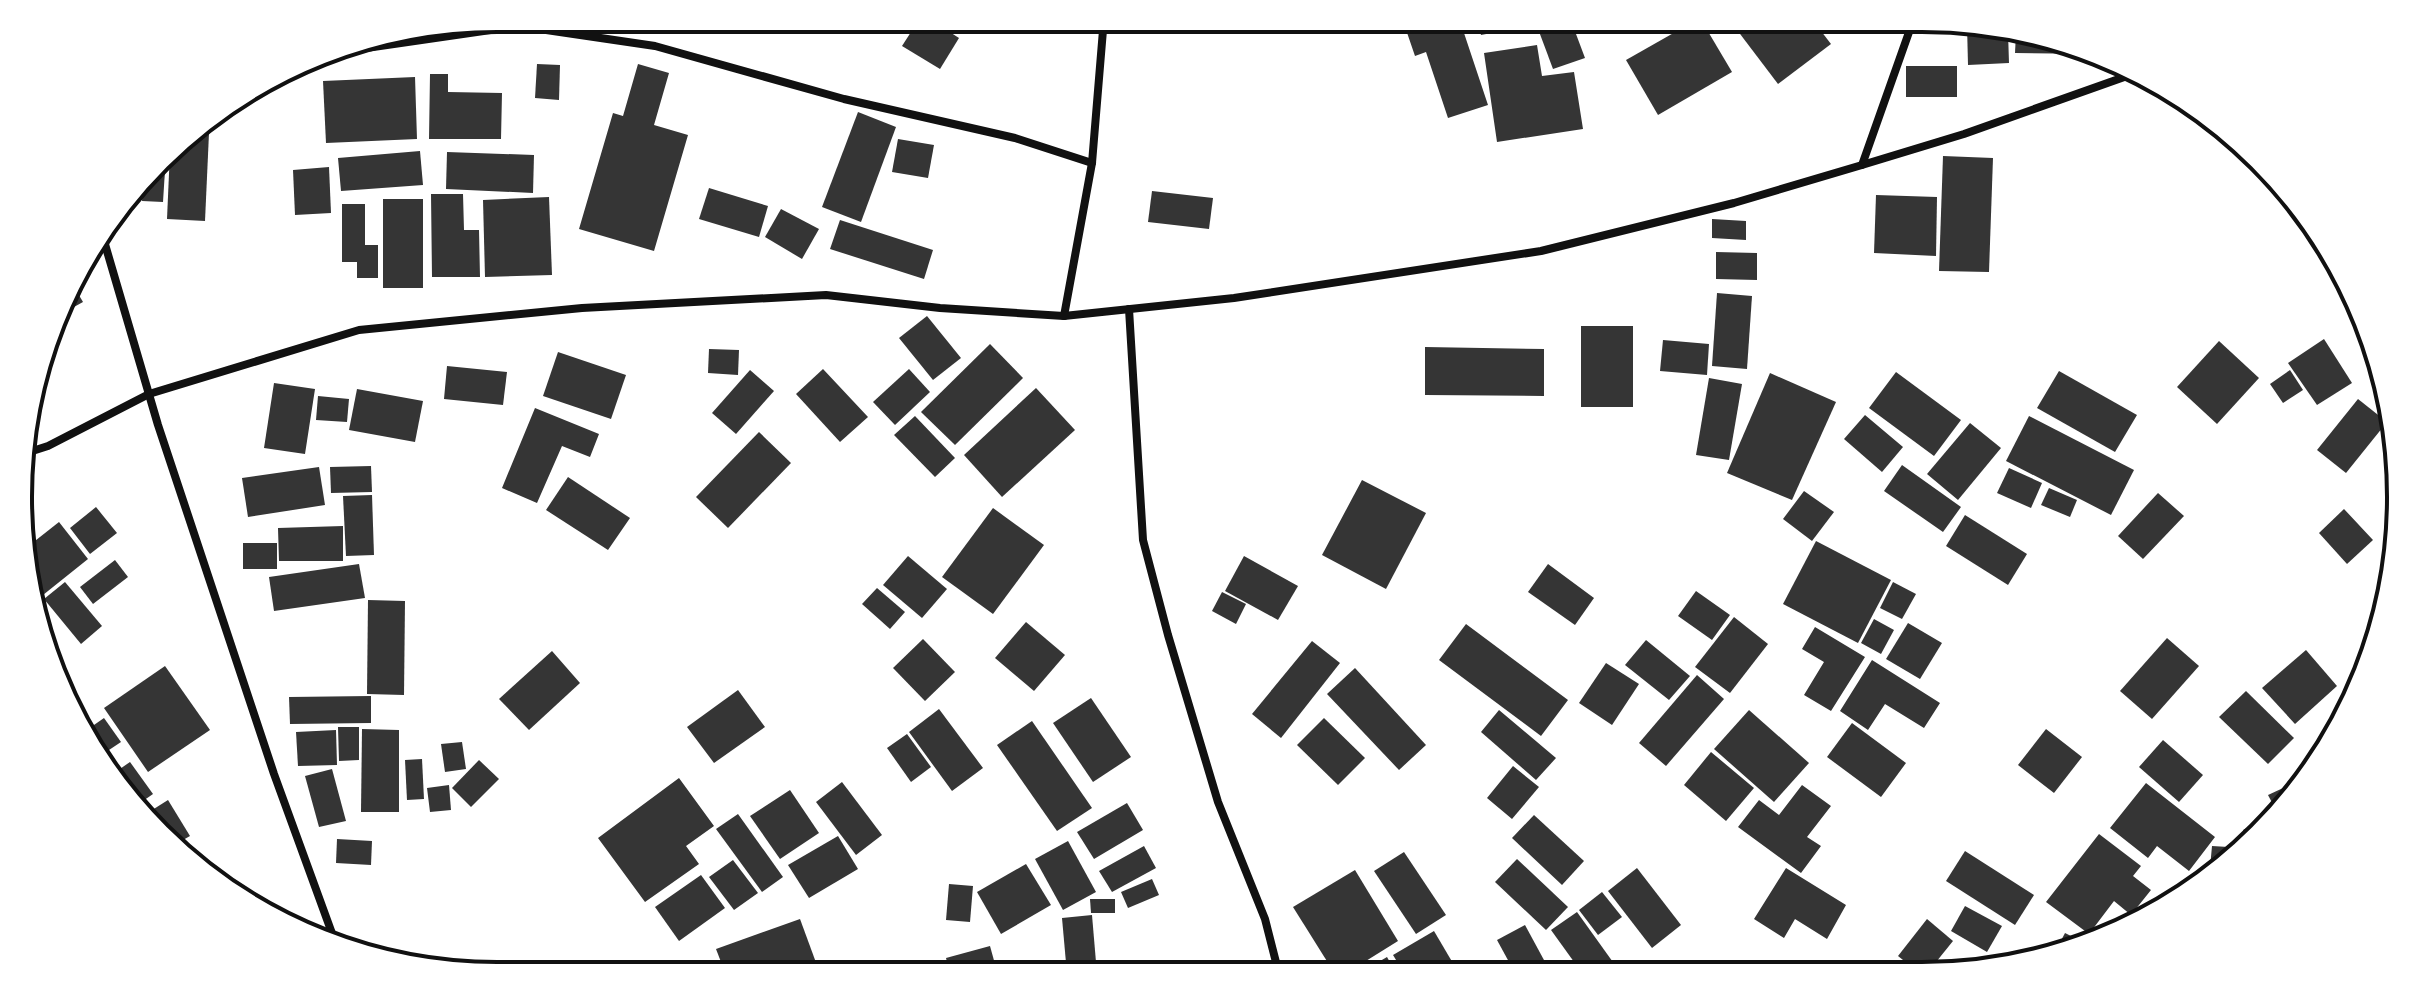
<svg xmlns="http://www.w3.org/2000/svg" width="2419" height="994" viewBox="0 0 2419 994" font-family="'Fira Sans',sans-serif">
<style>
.building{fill:#353535}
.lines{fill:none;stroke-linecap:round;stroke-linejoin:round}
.minor{stroke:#111;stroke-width:8}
.rim{fill:none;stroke:#111;stroke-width:4}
</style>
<rect width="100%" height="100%" fill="#fff"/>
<!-- building -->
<g class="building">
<path d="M920,18h8l31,20 -19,31 -38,-23z"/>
<path d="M1402,18h57l29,87 -40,13 -22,-66 -11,4z"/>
<path d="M1477,18h50l1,8 -47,9z"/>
<path d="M1534,18h36l15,40 -32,11z"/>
<path d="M1700,18l32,54 -74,43 -32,-55z"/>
<path d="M1736,18h75l20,26 -53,40 -47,-62z"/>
<path d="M1967,25l41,7 1,31 -41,2z"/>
<path d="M2016,33l60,10 19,11 -80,-1z"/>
<path d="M1537,45l5,31 32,-4 9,57 -86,13 -13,-89z"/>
<path d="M537,64l23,1 -1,35 -24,-2z"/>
<path d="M638,64l31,9 -15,52 34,10 -34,116 -75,-22 34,-116 10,3z"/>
<rect x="1906" y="66" width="51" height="31"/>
<path d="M430,74h18v18l54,1 -1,46h-72z"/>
<path d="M415,77l2,62 -91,4 -3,-62z"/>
<path d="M858,112l38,15 -35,95 -39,-15z"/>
<path d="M190,132l19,1 -4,88 -38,-2 3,-68 12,-14z"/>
<path d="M898,139l36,6 -6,33 -36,-6z"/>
<path d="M420,151l3,34 -82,6 -3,-33z"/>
<path d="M447,152l87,3 -1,38 -87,-4z"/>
<path d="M166,155l-3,47 -21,-1 1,-17z"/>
<path d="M1943,156l50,2 -4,114 -50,-1z"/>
<path d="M329,167l2,46 -36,2 -2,-45z"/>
<path d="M709,188l59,18 -9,31 -60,-18z"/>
<path d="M1152,191l61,7 -4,31 -61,-7z"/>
<path d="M431,194h32l1,36h15l1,47h-48z"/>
<path d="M1876,195l61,2 -1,59 -62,-3z"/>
<path d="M549,197l3,78 -67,2 -2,-77z"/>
<rect x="383" y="199" width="40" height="89"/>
<path d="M342,204h23v41h13v33h-21v-16h-15z"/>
<path d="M781,209l38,20 -17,30 -37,-22z"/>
<path d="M1712,219l34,2v19l-34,-2z"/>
<path d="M840,220l93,30 -9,29 -94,-30z"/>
<path d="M1716,252l41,1v27l-41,-1z"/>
<path d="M73,285l10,17 -20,11z"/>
<path d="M1717,293l35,3 -5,73 -35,-3z"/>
<path d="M927,316l34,42 -28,22 -34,-42z"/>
<rect x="1581" y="326" width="52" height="81"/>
<path d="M2324,339l28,44 -35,22 -29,-42z"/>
<path d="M1663,340l46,4 -2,31 -47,-4z"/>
<path d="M2219,341l40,37 -42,46 -40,-37z"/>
<path d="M990,344l33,34 -68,67 -34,-33z"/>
<path d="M1425,347l119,2v47l-119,-1z"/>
<path d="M709,349l30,1 -1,25 -30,-2z"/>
<path d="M558,352l68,23 -15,44 -68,-23z"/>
<path d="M447,366l60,6 -4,33 -59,-6z"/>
<path d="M823,369l45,48 -28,25 -44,-48z"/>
<path d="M909,369l21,23 -35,33 -22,-23z"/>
<path d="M750,370l24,21 -38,43 -24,-21z"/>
<path d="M2290,370l13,20 -20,13 -13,-19z"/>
<path d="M2059,371l78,44 -22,37 -78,-44z"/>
<path d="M1896,372l65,48 -27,36 -65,-48z"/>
<path d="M1770,373l66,29 -44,98 -65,-27z"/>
<path d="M1709,378l33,6 -13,76 -33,-5z"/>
<path d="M274,383l41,6 -10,65 -41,-6z"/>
<path d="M1036,388l39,42 -73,67 -38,-42z"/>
<path d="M357,389l66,12 -8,41 -66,-12z"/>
<path d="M318,396l31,3 -2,23 -31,-2z"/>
<path d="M2358,399l29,23 -41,51 -29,-23z"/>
<path d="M535,408l64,26 -9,23 -28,-11 -25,57 -35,-15z"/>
<path d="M1865,415l38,32 -21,25 -38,-33z"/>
<path d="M915,416l40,42 -20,19 -41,-42z"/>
<path d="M2029,416l105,54 -23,45 -105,-54z"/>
<path d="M1970,423l31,25 -43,52 -31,-26z"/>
<path d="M759,432l32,31 -63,65 -32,-31z"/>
<path d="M1902,465l59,42 -18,25 -59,-41z"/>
<path d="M371,466l1,26 -41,1 -1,-26z"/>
<path d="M319,467l6,38 -77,12 -6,-39z"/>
<path d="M2009,468l33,15 -11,25 -34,-15z"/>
<path d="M568,477l62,41 -22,32 -62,-40z"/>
<path d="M1362,480l64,33 -40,76 -64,-34z"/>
<path d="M2049,488l28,12 -7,17 -29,-12z"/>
<path d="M1804,491l30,21 -22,29 -29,-22z"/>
<path d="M2158,493l26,23 -41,43 -25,-23z"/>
<path d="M372,495l2,60 -28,1 -3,-60z"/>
<path d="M96,507l21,26 -27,21 -20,-26z"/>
<path d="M993,508l51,37 -51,69 -51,-37z"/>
<path d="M2344,509l29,31 -26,24 -28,-31z"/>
<path d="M1965,515l62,39 -19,31 -62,-39z"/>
<path d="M59,522l29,37 -45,36 -16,-21 -1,-26z"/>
<path d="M343,526v35h-64l-1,-33z"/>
<path d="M1816,541l75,39 -33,63 -75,-39z"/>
<rect x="243" y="543" width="34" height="26"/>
<path d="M908,556l39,33 -25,29 -39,-33z"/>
<path d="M1244,556l54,30 -20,34 -53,-29z"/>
<path d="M115,560l13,17 -35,27 -13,-17z"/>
<path d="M359,564l6,34 -91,13 -5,-34z"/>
<path d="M1548,564l46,34 -19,27 -47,-33z"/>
<path d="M65,582l37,44 -21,18 -37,-45z"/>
<path d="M1893,582l23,12 -14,25 -22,-11z"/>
<path d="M877,588l28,24 -15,17 -28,-25z"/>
<path d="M1696,591l34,24 -18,25 -34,-24z"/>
<path d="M1222,592l24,12 -10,20 -24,-13z"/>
<path d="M368,600l37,1 -1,94 -37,-1z"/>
<path d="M1734,617l34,27 -38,49 -35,-26z"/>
<path d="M1874,619l20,11 -13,24 -20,-11z"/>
<path d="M1026,622l39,33 -31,36 -39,-33z"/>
<path d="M1908,623l34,20 -22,36 -34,-20z"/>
<path d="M1466,624l102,76 -27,36 -102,-76z"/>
<path d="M1815,627l50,30 -34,54 -27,-16 20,-33 -22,-13z"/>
<path d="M2167,638l32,28 -47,53 -32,-28z"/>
<path d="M923,639l32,33 -30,29 -32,-33z"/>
<path d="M1646,640l44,36 -21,24 -44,-35z"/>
<path d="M1312,641l28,22 -59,75 -29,-24z"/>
<path d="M2306,650l31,36 -42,38 -33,-36z"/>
<path d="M552,651l28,32 -51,47 -30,-31z"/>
<path d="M1872,660l68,43 -16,25 -39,-24 -17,26 -28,-19z"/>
<path d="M1606,663l33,21 -27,41 -33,-22z"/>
<path d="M165,666l45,64 -62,42 -44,-64z"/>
<path d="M1355,668l71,77 -27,25 -72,-76z"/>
<path d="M1697,675l27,24 -58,67 -27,-23z"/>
<path d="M738,690l27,37 -51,36 -27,-36z"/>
<path d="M2246,691l48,47 -26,26 -49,-47z"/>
<path d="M371,696v27l-81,1 -1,-27z"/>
<path d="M1091,698l40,59 -38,25 -40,-59z"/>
<path d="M939,709l44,59 -31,23 -43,-59z"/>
<path d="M1499,710l57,48 -20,22 -55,-48z"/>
<path d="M1749,710l60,53 -35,39 -60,-53z"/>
<path d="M104,718l17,24 -21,14 -19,-22z"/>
<path d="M1324,718l41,40 -27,27 -41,-40z"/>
<path d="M1032,721l60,87 -35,23 -60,-86z"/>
<path d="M1852,723l54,40 -25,34 -54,-40z"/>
<path d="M338,727h21v33l-20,1z"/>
<path d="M362,729l37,1v82h-38z"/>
<path d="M2046,729l36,28 -28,36 -36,-28z"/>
<path d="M336,730l1,35 -39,1 -2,-34z"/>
<path d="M907,734l24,33 -20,15 -24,-34z"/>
<path d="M2163,740l40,35 -24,27 -40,-35z"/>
<path d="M462,742l4,27 -21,3 -4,-28z"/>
<path d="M1711,752l43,36 -28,33 -42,-36z"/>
<path d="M422,759l2,40 -17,1 -2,-40z"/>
<path d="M479,760l20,19 -28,28 -19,-19z"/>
<path d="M130,762l23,32 -13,9 -26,-30z"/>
<path d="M1513,766l26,21 -27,32 -25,-21z"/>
<path d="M332,769l14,52 -27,6 -14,-51z"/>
<path d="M679,778l35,48 -28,20 13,18 -54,38 -47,-64z"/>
<path d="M2298,781l2,5 -23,26 -9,-17z"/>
<path d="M842,782l40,53 -26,20 -40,-53z"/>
<path d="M2146,783l69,54 -26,34 -32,-25 -9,12 -38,-30z"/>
<path d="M449,785l2,25 -21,2 -3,-24z"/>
<path d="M1802,785l29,21 -24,31 14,9 -20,27 -63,-46 21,-27 20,15z"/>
<path d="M790,790l29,43 -39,26 -30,-43z"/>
<path d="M168,800l22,36 -14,8 -27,-32z"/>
<path d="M1127,803l16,27 -49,29 -17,-27z"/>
<path d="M738,814l45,63 -21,15 -46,-63z"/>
<path d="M2275,814l-13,15 -12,15 -7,-14z"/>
<path d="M1534,815l50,46 -22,24 -50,-47z"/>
<path d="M2099,834l42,32 -8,10 18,14 -20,25 -17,-14 -25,33 -43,-32z"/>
<path d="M838,836l20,33 -49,29 -21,-33z"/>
<path d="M337,839l35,2 -1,24 -35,-2z"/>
<path d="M1068,841l28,51 -33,18 -28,-51z"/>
<path d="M1144,846l12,22 -44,24 -13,-21z"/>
<path d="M2212,846l33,2 -8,9 -17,12 -10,-1z"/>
<path d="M1965,851l69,44 -19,30 -69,-44z"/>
<path d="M1404,852l42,63 -30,19 -42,-63z"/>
<path d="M196,853l20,29 -11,-5 -16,-19z"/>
<path d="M1517,859l51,48 -22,23 -51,-48z"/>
<path d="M733,860l25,33 -24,17 -25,-33z"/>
<path d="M1026,864l25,41 -50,29 -24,-42z"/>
<path d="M1637,868l44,57 -29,23 -44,-57z"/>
<path d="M1786,868l60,37 -19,34 -32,-20 -11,19 -30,-19z"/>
<path d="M1355,870l43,71 -53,33h-10l-42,-67z"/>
<path d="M701,875l24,33 -46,33 -24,-34z"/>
<path d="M1152,879l7,16 -31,13 -7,-16z"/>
<path d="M949,884l24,2 -3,36 -24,-2z"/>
<path d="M1602,892l20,25 -24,18 -19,-25z"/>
<path d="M1090,899h25v14h-24z"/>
<path d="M1965,906l37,20 -15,26 -36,-21z"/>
<path d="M1577,912l38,53 -10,8h-23l-31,-43z"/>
<path d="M1092,915l5,59h-30l-5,-56z"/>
<path d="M800,919l18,49 -21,7h-71l-10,-26z"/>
<path d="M1927,919l26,22 -25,31h-10l-20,-16z"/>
<path d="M1525,925l26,48h-36l-18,-33z"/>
<path d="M1434,931l20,34 -14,8h-36l-11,-18z"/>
<path d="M2065,933l18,9 -27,8z"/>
<path d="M990,946l8,29h-48l-4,-17z"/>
<path d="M1387,957l9,16 -38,1z"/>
<path d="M512,960l9,16 -34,-2z"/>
</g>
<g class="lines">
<!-- minor -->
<g class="minor">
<path d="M325,54l194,-28 136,20 189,53 171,39 77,25"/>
<path d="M1862,165l52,-147"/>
<path d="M102,234l56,191 116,349 63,173"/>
<path d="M1129,309l14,231 25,95 50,167 47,117 14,55"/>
<path d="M1064,316l28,-153 12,-145"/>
<path d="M23,454l25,-8 101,-52 210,-64 223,-22 244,-13 114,13 124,8 170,-18 307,-47 193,-48 128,-38 102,-31 166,-59"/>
</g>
</g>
<!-- crop -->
<path d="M0 0H2419V994H0ZM497 32H1922A465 465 0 0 1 2387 497V497A465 465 0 0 1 1922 962H497A465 465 0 0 1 32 497V497A465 465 0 0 1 497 32Z" fill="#fff" fill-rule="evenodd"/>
<path class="rim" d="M497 32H1922A465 465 0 0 1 2387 497V497A465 465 0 0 1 1922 962H497A465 465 0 0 1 32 497V497A465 465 0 0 1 497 32Z"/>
</svg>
